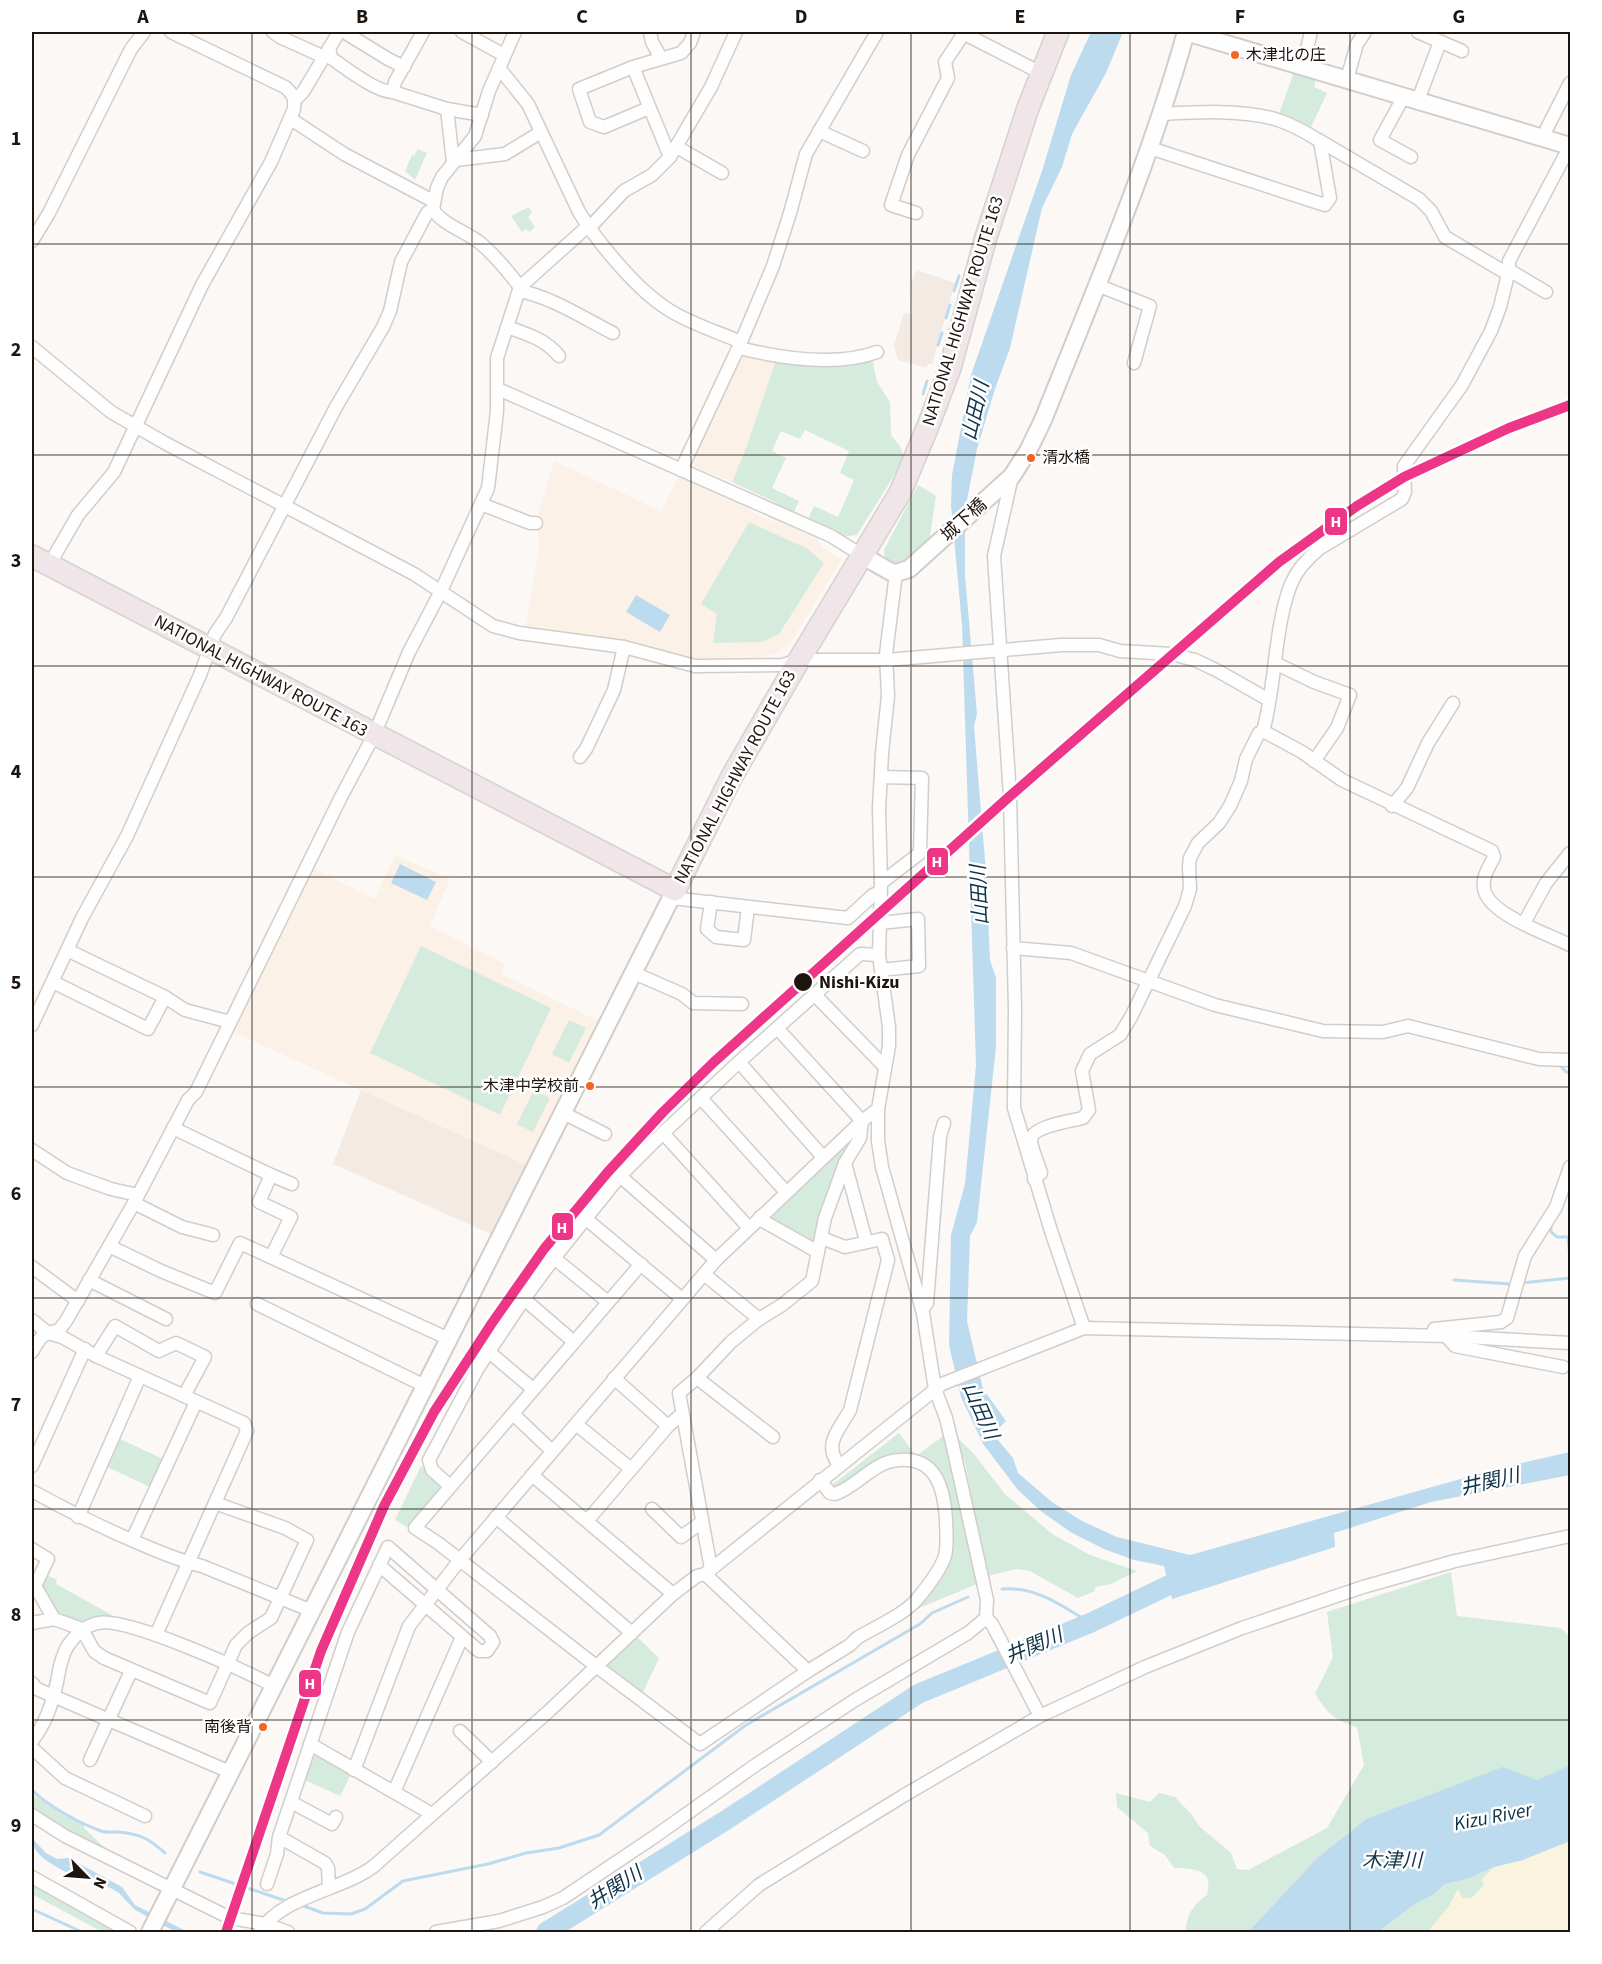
<svg xmlns="http://www.w3.org/2000/svg" width="1602" height="1964" viewBox="0 0 1602 1964" font-family="'Source Sans 3','Noto Sans JP',sans-serif">
<style>
.built{fill:#f3eae4}
.education{fill:#fcf1e7}
.green{fill:#d4ebde}
.sand{fill:#faf3de}
.water{fill:#bddbef}
.lines{fill:none;stroke-linecap:round;stroke-linejoin:round}
.stream{stroke:#bddbef;stroke-width:3}
.river{stroke:#bddbef;stroke-width:20}
.street-casing{stroke:#d3cdc9;stroke-width:15}
.secondary-casing{stroke:#d3cdc9;stroke-width:20}
.highway-casing{stroke:#d5d2d1;stroke-width:24}
.street{stroke:#fefefe;stroke-width:12}
.secondary{stroke:#fefefe;stroke-width:16}
.highway{stroke:#f0e5e8;stroke-width:21}
.rail-1-casing{stroke:#fff;stroke-width:15}
.rail-1{stroke:#ee3689;stroke-width:10}
.grid{fill:none;stroke:#1f150f;stroke-width:1.5;stroke-opacity:0.55}
.bus-dot{fill:#f26522;stroke:#fff;stroke-width:2}
.stop-dot{fill:#1f150f;stroke:#fff;stroke-width:2}
.labels{text-anchor:middle;dominant-baseline:central;stroke-width:5;stroke-linejoin:round;paint-order:stroke}
.bus-label{font-size:16px;fill:#1f150f;stroke:#fff;text-anchor:start}
.street-label{font-size:18px;fill:#1f150f;stroke:#fff}
.stop-label{font-size:18px;font-weight:bold;fill:#1f150f;stroke:#fff;text-anchor:start}
.water-label{font-size:20px;font-style:italic;fill:#0e3247;stroke:#fff}
.line-badge{stroke:#fff;stroke-width:2}
.badge-label{font-size:16px;text-anchor:middle;font-weight:bold;fill:#fff}
.neatline{fill:none;stroke:#1f150f;stroke-width:2}
.grid-label{font-size:20px;text-anchor:middle;font-weight:bold;fill:#1f150f}
</style>
<rect width="100%" height="100%" fill="#fbf8f6"/>
<!-- built -->
<g class="built">
<path d="M917,270l38,13 -23,81h-4l-1,4 -29,-8 -4,-14 10,-33 8,2 -1,-33z"/>
<path d="M361,1090l166,75 -36,69 -158,-70z"/>
</g>
<!-- education -->
<g class="education">
<path d="M745,353l31,7 -30,88 -14,34 -37,-15 -5,-5 50,-106z"/>
<path d="M554,461l107,50 18,-35 69,31 2,4 24,11 4,-1 38,17 7,10 18,11 -1,3 -50,82 -16,10 -12,3 -69,1 -90,-19v-2l-78,-8 13,-73v-42z"/>
<path d="M395,855l55,24 -20,47 75,38 -4,10 98,47 -72,144 -296,-134 79,-164 65,32z"/>
</g>
<!-- green -->
<g class="green">
<path d="M1294,72l22,6 -2,9 13,6 -16,34 -32,-13z"/>
<path d="M418,149l9,4 -12,27 -10,-9 7,-16 2,1z"/>
<path d="M529,207l3,6 -4,4 7,10 -5,5 -4,-3 -4,3 -11,-16z"/>
<path d="M872,358l5,24 13,20 1,33 10,13 3,9c-14,28 -32,52 -47,78l-17,2 -33,-16 7,-15 24,11 16,-37 -14,-7 9,-22 -44,-21 -5,9 -19,-8 -9,20 14,7 -14,30 27,13 -6,13 -16,-8 -2,-4 -43,-20 14,-34 30,-88z"/>
<path d="M918,485l18,11 -7,46 -25,21h-8l-11,-5 -1,-8z"/>
<path d="M749,522l57,26 18,15 -45,71 -18,8 -48,1 4,-29 -16,-10z"/>
<path d="M421,946l130,62 -51,107 -130,-62z"/>
<path d="M569,1020l17,8 -17,35 -17,-9z"/>
<path d="M534,1090l16,8 -17,34 -16,-8z"/>
<path d="M854,1136l-36,80 -1,22 -7,4 -39,-20v-6z"/>
<path d="M899,1433l17,23 30,-22 31,150 -60,25 9,-12 27,-59 -4,-47 -11,-20 -20,-14 -22,-3 -14,4 -46,30 -4,-3z"/>
<path d="M955,1435l18,18 32,41 47,40 38,21 47,16 -26,13 -16,3v4l-17,7 -48,-27 -14,-2 -32,8 -18,-111z"/>
<path d="M118,1438l45,21 -13,28 -45,-21z"/>
<path d="M421,1466l20,18 -1,5 -33,38 -12,-7z"/>
<path d="M1451,1572l6,44 104,12 9,9v128l-33,15 -34,-12 -137,51 -49,39 -69,74h-62c-1,-15 8,-29 21,-37 1,-4 2,-10 1,-14 -2,-13 -24,-13 -34,-13l-9,-13 -15,-9 -2,-13 -31,-26 -1,-14 34,9 9,-9 16,4 17,18 7,11 32,27 6,16 11,1 79,-42 37,-63 -7,-38c-23,-7 -29,-13 -42,-33l18,-37 -6,-45z"/>
<path d="M45,1574l12,6 -1,4 56,31 -2,3 -30,5 -22,-11 -15,-23 -1,-5z"/>
<path d="M636,1636l23,22 -16,34 -35,-26v-4z"/>
<path d="M317,1754l34,20 -11,22 -35,-16 6,-22z"/>
<path d="M32,1794l28,19 24,12v3l24,23 -49,-26 -27,-18z"/>
<path d="M1494,1867l-12,12 2,6 -12,13h-10l-4,-8 -9,16 -21,26h-50l37,-28 18,-9 12,-11 23,-5z"/>
<path d="M32,1883l88,49h-18l-70,-38z"/>
</g>
<!-- sand -->
<path class="sand" d="M1570,1841v91h-142l21,-26 9,-17 4,9h10l12,-13 -2,-5 12,-13 29,-7z"/>
<!-- water -->
<g class="water">
<path d="M1091,32h32l-17,41 -34,61 -10,33 -20,41 -32,140 -15,41 -18,60 -12,61v65l12,139 -3,12 12,147 4,87 6,18v69l-19,175 -7,14 -3,85 16,68 23,32 -13,13 20,24 5,15 34,29 30,19 35,16 73,18 306,-86 74,-17v23l-139,27 -97,31 1,14 -163,52 -8,-33 -30,-6 -30,-11 -32,-16 -30,-21 -24,-22 -35,-46 -22,-47 -12,-52 2,-110 14,-51 11,-119 -14,-440 -11,-120 1,-30 19,-100 71,-204 29,-96z"/>
<path d="M636,595l34,20 -10,17 -34,-20z"/>
<path d="M400,864l36,18 -9,18 -36,-17z"/>
<path d="M1570,1765v76l-47,19 -29,7 -26,12 -23,5 -12,11 -18,9 -37,28h-130l69,-74 49,-39 137,-52 34,13z"/>
<path d="M32,1838l14,15 11,6 12,-1 53,29 13,18 53,27h-12l-41,-22 -16,-17 -48,-28 -2,2 5,4 -7,2c-14,-9 -35,-17 -35,-35z"/>
</g>
<g class="lines">
<!-- stream -->
<g class="stream">
<path d="M954,291l5,-15"/>
<path d="M946,318l4,-13"/>
<path d="M938,345l4,-12"/>
<path d="M923,394l4,-13"/>
<path d="M1559,1064l7,8h4"/>
<path d="M1551,1224v8l6,5h11l2,20"/>
<path d="M1454,1280l56,4"/>
<path d="M1522,1283l48,-5"/>
<path d="M1002,1589c33,-3 61,17 88,34"/>
<path d="M32,1790c14,15 49,34 69,41 5,2 12,1 18,1 22,2 30,7 46,21"/>
<path d="M200,1872l89,30"/>
<path d="M301,1905l22,8 28,1 14,-5 38,-28 85,-17 38,-11 33,-5 40,-13 147,-110 174,-101 12,-11 36,-16"/>
<path d="M32,1909l50,23"/>
</g>
<!-- river -->
<path class="river" d="M546,1932l177,-110 195,-128 172,-71 102,-49"/>
<!-- street casing -->
<g class="street-casing">
<g id="street">
<path d="M273,32l7,5 44,20"/>
<path d="M344,32l44,27 16,8"/>
<path d="M462,32l42,23"/>
<path d="M515,32l-26,59 -14,45 -33,41 -5,11 -4,21c7,14 33,23 46,33 16,13 28,28 41,45"/>
<path d="M650,32l2,10 9,16"/>
<path d="M961,32l80,41"/>
<path d="M1418,32l44,19"/>
<path d="M329,48l2,10c15,10 45,34 62,34l54,17 35,6"/>
<path d="M1303,66l8,-34"/>
<path d="M633,67l-54,22 11,33 14,5 45,-19"/>
<path d="M499,68l29,36 51,108c20,32 58,78 90,98 22,14 49,22 72,32"/>
<path d="M1347,79l10,-35 8,-12"/>
<path d="M393,92l2,-10 28,-50"/>
<path d="M1404,96l-24,44 31,17"/>
<path d="M295,100l8,-8 36,-60"/>
<path d="M1418,100l22,-58"/>
<path d="M447,109l6,53"/>
<path d="M291,119l53,35 89,47"/>
<path d="M819,131l44,20"/>
<path d="M1542,138l28,-55"/>
<path d="M1320,141l99,58 12,12 14,26 63,37"/>
<path d="M677,147l45,26"/>
<path d="M1150,148l175,57 5,-7 -10,-57c-13,-8 -27,-16 -42,-21 -34,-11 -82,-8 -117,-6"/>
<path d="M670,157l-37,-90 48,-14 9,-10 4,-11"/>
<path d="M456,160l49,-6 36,-22"/>
<path d="M916,213l-25,-8 17,-50 40,-77 -3,-16 19,-29"/>
<path d="M32,241l17,-28 82,-164 13,-17"/>
<path d="M1509,270l37,22"/>
<path d="M1097,285l53,21 -16,57"/>
<path d="M519,291c31,5 66,28 94,42"/>
<path d="M507,327c20,7 38,12 52,29"/>
<path d="M32,347l79,65 54,31 249,131 79,52 26,7 105,14 71,19 88,-1 16,-5h88l174,-15h38l21,6 51,3 24,6 23,11 51,29"/>
<path d="M739,348c41,10 97,19 138,4"/>
<path d="M498,389l333,147 32,20"/>
<path d="M681,470l60,-128 32,-76 17,-53 16,-59 71,-122"/>
<path d="M1012,476l-18,80 16,240 5,213 -1,99 37,123 33,97"/>
<path d="M481,504l49,19h6"/>
<path d="M49,565l29,-50 36,-43 88,-187 69,-123 23,-53c1,-11 -1,-15 -9,-22l-114,-55"/>
<path d="M1275,663l39,19 36,13 -13,33 -23,33"/>
<path d="M1263,731l39,21 40,28 150,71 2,6c-5,10 -12,20 -10,31 3,26 64,46 86,57"/>
<path d="M580,757l6,-8 28,-59 10,-43"/>
<path d="M1392,806l15,-18 21,-45 25,-40"/>
<path d="M881,883l39,-30 2,-75 -41,-1"/>
<path d="M672,898l176,20 25,-23 7,-3"/>
<path d="M711,902l-4,27 9,8 28,3 4,-33"/>
<path d="M880,923l38,-4 1,47 -38,4"/>
<path d="M1524,923l22,-40 24,-30"/>
<path d="M1013,948l58,5 144,52 108,26 60,1 25,-6 131,33 31,1"/>
<path d="M67,950l98,47 20,13 45,12"/>
<path d="M634,973l48,21 11,9 49,1"/>
<path d="M53,982l95,47 17,-32"/>
<path d="M814,994l70,72"/>
<path d="M32,1025l50,-107 45,-82 73,-161 15,-41 11,-16 110,-211 47,-80 7,-16 11,-49 26,-49 6,-4"/>
<path d="M739,1062l84,95"/>
<path d="M701,1098l85,94"/>
<path d="M563,1113l42,21"/>
<path d="M173,1128l98,47 -12,27 32,15 -20,40"/>
<path d="M663,1133l86,95"/>
<path d="M32,1150l35,23 44,16 27,6"/>
<path d="M845,1163l21,78"/>
<path d="M271,1175l21,9"/>
<path d="M620,1176l96,84"/>
<path d="M1034,1179l7,-6c-2,-8 -10,-25 -10,-33 1,-14 41,-19 52,-22l6,-8 -7,-39 8,-17 30,-19 11,-18 54,-111 5,-17 -1,-23 1,-8 8,-15 21,-20 11,-17 11,-25 5,-22 13,-26 4,-2c13,-45 11,-104 28,-147 6,-15 17,-26 29,-36l82,-49 3,-7 -1,-26 58,-81 29,-54 9,-24 9,-37v-9l61,-115"/>
<path d="M134,1203l48,24 31,8"/>
<path d="M760,1217l3,4 55,31"/>
<path d="M585,1218l97,81"/>
<path d="M822,1238l23,9 37,-8 6,21 -38,150c-9,18 -28,33 -11,55"/>
<path d="M109,1246l52,25 54,22 25,-50 209,96"/>
<path d="M554,1258l54,44"/>
<path d="M641,1264l-226,264 23,15 158,123 104,78 108,-73 42,-26 7,-7c18,-11 49,-24 61,-40 10,-12 22,-27 27,-42 3,-13 1,-24 1,-37 -2,-29 -9,-62 -47,-59 -25,1 -41,26 -64,34l-5,-1 -10,-13"/>
<path d="M32,1267l46,34"/>
<path d="M704,1274l55,45 -28,23 -34,36 -18,15 32,176"/>
<path d="M89,1280l77,39"/>
<path d="M524,1299l50,43"/>
<path d="M257,1304l168,82"/>
<path d="M922,1310l5,-7 13,-166 4,-14"/>
<path d="M759,1319l23,-14 30,-24 13,-63 20,-55 15,-25 2,-17 -85,-93"/>
<path d="M32,1320l16,13 14,4 34,19 148,67 3,8 -91,204"/>
<path d="M1434,1329l67,-7 6,-4 18,-62 31,-49 14,-40"/>
<path d="M1446,1336l9,10 108,21"/>
<path d="M32,1352c8,-15 10,-18 27,-22l7,-9 68,-118 54,-103 8,-8 145,-295 33,-62 35,-83 32,-61 47,-103 9,-77v-53l23,-71 68,-61 4,-1 32,-34 28,-16 18,-18 41,-70 25,-55"/>
<path d="M489,1352l44,37"/>
<path d="M96,1356l19,-30 44,25 17,-8 29,14 -21,39"/>
<path d="M614,1378l54,48"/>
<path d="M697,1378l76,59"/>
<path d="M513,1414l39,37"/>
<path d="M576,1424l55,45"/>
<path d="M32,1466l53,-117"/>
<path d="M532,1475l141,119"/>
<path d="M450,1486l-18,-16 -3,-10 49,-92 46,-69 30,-41 66,-82 43,-43 76,-71 121,-108 19,1"/>
<path d="M32,1491c38,21 77,40 118,57 17,7 34,14 52,18l110,45"/>
<path d="M652,1509l29,28 21,-15"/>
<path d="M78,1517l62,-141"/>
<path d="M496,1517l136,116"/>
<path d="M587,1521l81,-95 14,-12"/>
<path d="M132,1540l64,-138"/>
<path d="M32,1549l16,10 -13,27"/>
<path d="M705,1574l103,97"/>
<path d="M32,1585l3,1 19,33 28,10 12,22 10,7 106,45 26,-58 12,-12 23,-15 36,-78 -22,-12 -70,-25"/>
<path d="M986,1618l6,6 48,92"/>
<path d="M32,1623l22,-4"/>
<path d="M32,1683l5,6 193,83"/>
<path d="M460,1731l32,31"/>
<path d="M32,1741c14,-18 20,-37 25,-59 2,-12 4,-24 10,-35 8,-12 17,-21 31,-24 28,-7 147,48 176,63"/>
<path d="M310,1744l122,70"/>
<path d="M32,1748l33,30 80,38"/>
<path d="M90,1760l41,-89"/>
<path d="M354,1770l55,-144 50,-65 257,-301 146,-139 16,-12"/>
<path d="M394,1792l68,-155"/>
<path d="M291,1802l41,22 4,-7"/>
<path d="M32,1815l33,21 165,82 35,6 23,8"/>
<path d="M32,1877l98,55"/>
<path d="M267,1884l10,-30 2,-17"/>
<path d="M329,1887l-1,-19 -3,-5 -46,-26 69,-205 40,-85 102,89 3,6 -6,9h-8l-100,-86"/>
<path d="M260,1932c19,-35 83,-42 114,-66l175,-155 124,-117 24,-18 8,-2 237,-190 142,-56 362,8 124,7"/>
<path d="M436,1932l63,-11 44,-14 20,-9 91,-61 103,-73 98,-64 113,-67 18,-15 1,-18 -34,-153 -7,-29 -11,-29 -12,-76 -41,-146 -4,-26v-32l11,-63v-19l-10,-72 2,-72 -2,-74 3,-56 6,-57 -2,-42 10,-81"/>
<path d="M706,1932l53,-47 144,-89 137,-80 105,-49 97,-39 121,-41 92,-26 115,-25"/>
</g>
</g>
<!-- secondary casing -->
<g class="secondary-casing">
<g id="secondary">
<path d="M1186,32l384,114"/>
<path d="M863,556l28,16 5,1 13,-4 103,-93 16,-25 15,-31c51,-128 106,-255 143,-388"/>
<path d="M150,1932l525,-1042"/>
</g>
</g>
<!-- highway casing -->
<g class="highway-casing">
<path id="highway" d="M32,556l643,334 57,-114 67,-116 101,-167 28,-67 22,-58 36,-131 42,-129 30,-76"/>
</g>
<!-- street -->
<use href="#street" class="street"/>
<!-- secondary -->
<use href="#secondary" class="secondary"/>
<!-- highway -->
<use href="#highway" class="highway"/>
<!-- rail-1 casing -->
<g class="rail-1-casing">
<path id="rail-1" d="M226,1932l95,-281 63,-145 50,-94 58,-89 52,-74 63,-76 56,-61 51,-50 296,-266 269,-234 78,-56 47,-29 105,-49 61,-23"/>
</g>
<!-- rail-1 -->
<use href="#rail-1" class="rail-1"/>
</g>
<!-- grid -->
<path class="grid" d="M252,32v1900M472,32v1900M691,32v1900M911,32v1900M1130,32v1900M1350,32v1900M32,244h1538M32,455h1538M32,666h1538M32,877h1538M32,1087h1538M32,1298h1538M32,1509h1538M32,1720h1538"/>
<!-- markers -->
<g class="bus-dot">
<circle cx="1235" cy="55" r="5"/>
<circle cx="1031" cy="458" r="5"/>
<circle cx="590" cy="1086" r="5"/>
<circle cx="263" cy="1727" r="5"/>
</g>
<circle class="stop-dot" cx="803" cy="982" r="10"/>
<g class="labels">
<!-- bus labels -->
<g class="bus-label">
<text x="1246" y="55">木津北の庄</text>
<text x="1042" y="458">清水橋</text>
<text x="579" y="1086" text-anchor="end">木津中学校前</text>
<text x="252" y="1727" text-anchor="end">南後背</text>
</g>
<!-- street labels -->
<g class="street-label">
<text transform="translate(963 311) rotate(-73)">NATIONAL HIGHWAY ROUTE 163</text>
<text transform="translate(964 520) rotate(-42)">城下橋</text>
<text transform="translate(261 676) rotate(28)">NATIONAL HIGHWAY ROUTE 163</text>
<text transform="translate(735 777) rotate(-62)">NATIONAL HIGHWAY ROUTE 163</text>
</g>
<!-- stop labels -->
<g class="stop-label">
<text x="819" y="982">Nishi-Kizu</text>
</g>
<!-- water labels -->
<g class="water-label">
<text transform="translate(976 411) rotate(-77)">山田川</text>
<text transform="translate(980 895) rotate(-93)">山田川</text>
<text transform="translate(980 1411) rotate(66)">山田川</text>
<text transform="translate(1490 1482) rotate(-13)">井関川</text>
<text transform="translate(1034 1646) rotate(-23)">井関川</text>
<text transform="translate(1493 1817) rotate(-11)">Kizu River</text>
<text x="1392" y="1861">木津川</text>
<text transform="translate(615 1888) rotate(-33)">井関川</text>
</g>
</g>
<g class="line-badge">
<rect x="1324" y="507" width="24" height="29" rx="6" fill="#ee3689"/>
<rect x="926" y="847" width="23" height="29" rx="6" fill="#ee3689"/>
<rect x="551" y="1212" width="23" height="29" rx="6" fill="#ee3689"/>
<rect x="298" y="1669" width="24" height="29" rx="6" fill="#ee3689"/>
</g>
<g class="badge-label">
<text x="1336" y="527">H</text>
<text x="937" y="867">H</text>
<text x="562" y="1233">H</text>
<text x="310" y="1689">H</text>
</g>
<!-- border -->
<rect width="1602" height="1964" fill="none" stroke="#ffffff" stroke-width="66"/>
<!-- north arrow -->
<g transform="translate(87 1877) rotate(115)" stroke="#ffffff" stroke-width="4.5" paint-order="stroke">
<path d="M0-4.5L10 22L0 15L-10 22Z" fill="#1f150f"/>
<text y="-9" font-size="16" font-weight="bold" text-anchor="middle" fill="#1f150f">N</text>
</g>
<rect x="33" y="33" width="1536" height="1898" class="neatline"/>
<g class="grid-label">
<text x="143" y="23">A</text>
<text x="362" y="23">B</text>
<text x="582" y="23">C</text>
<text x="801" y="23">D</text>
<text x="1020" y="23">E</text>
<text x="1240" y="23">F</text>
<text x="1459" y="23">G</text>
<text x="16" y="145">1</text>
<text x="16" y="356">2</text>
<text x="16" y="567">3</text>
<text x="16" y="778">4</text>
<text x="16" y="989">5</text>
<text x="16" y="1200">6</text>
<text x="16" y="1411">7</text>
<text x="16" y="1621">8</text>
<text x="16" y="1832">9</text>
</g>
</svg>
